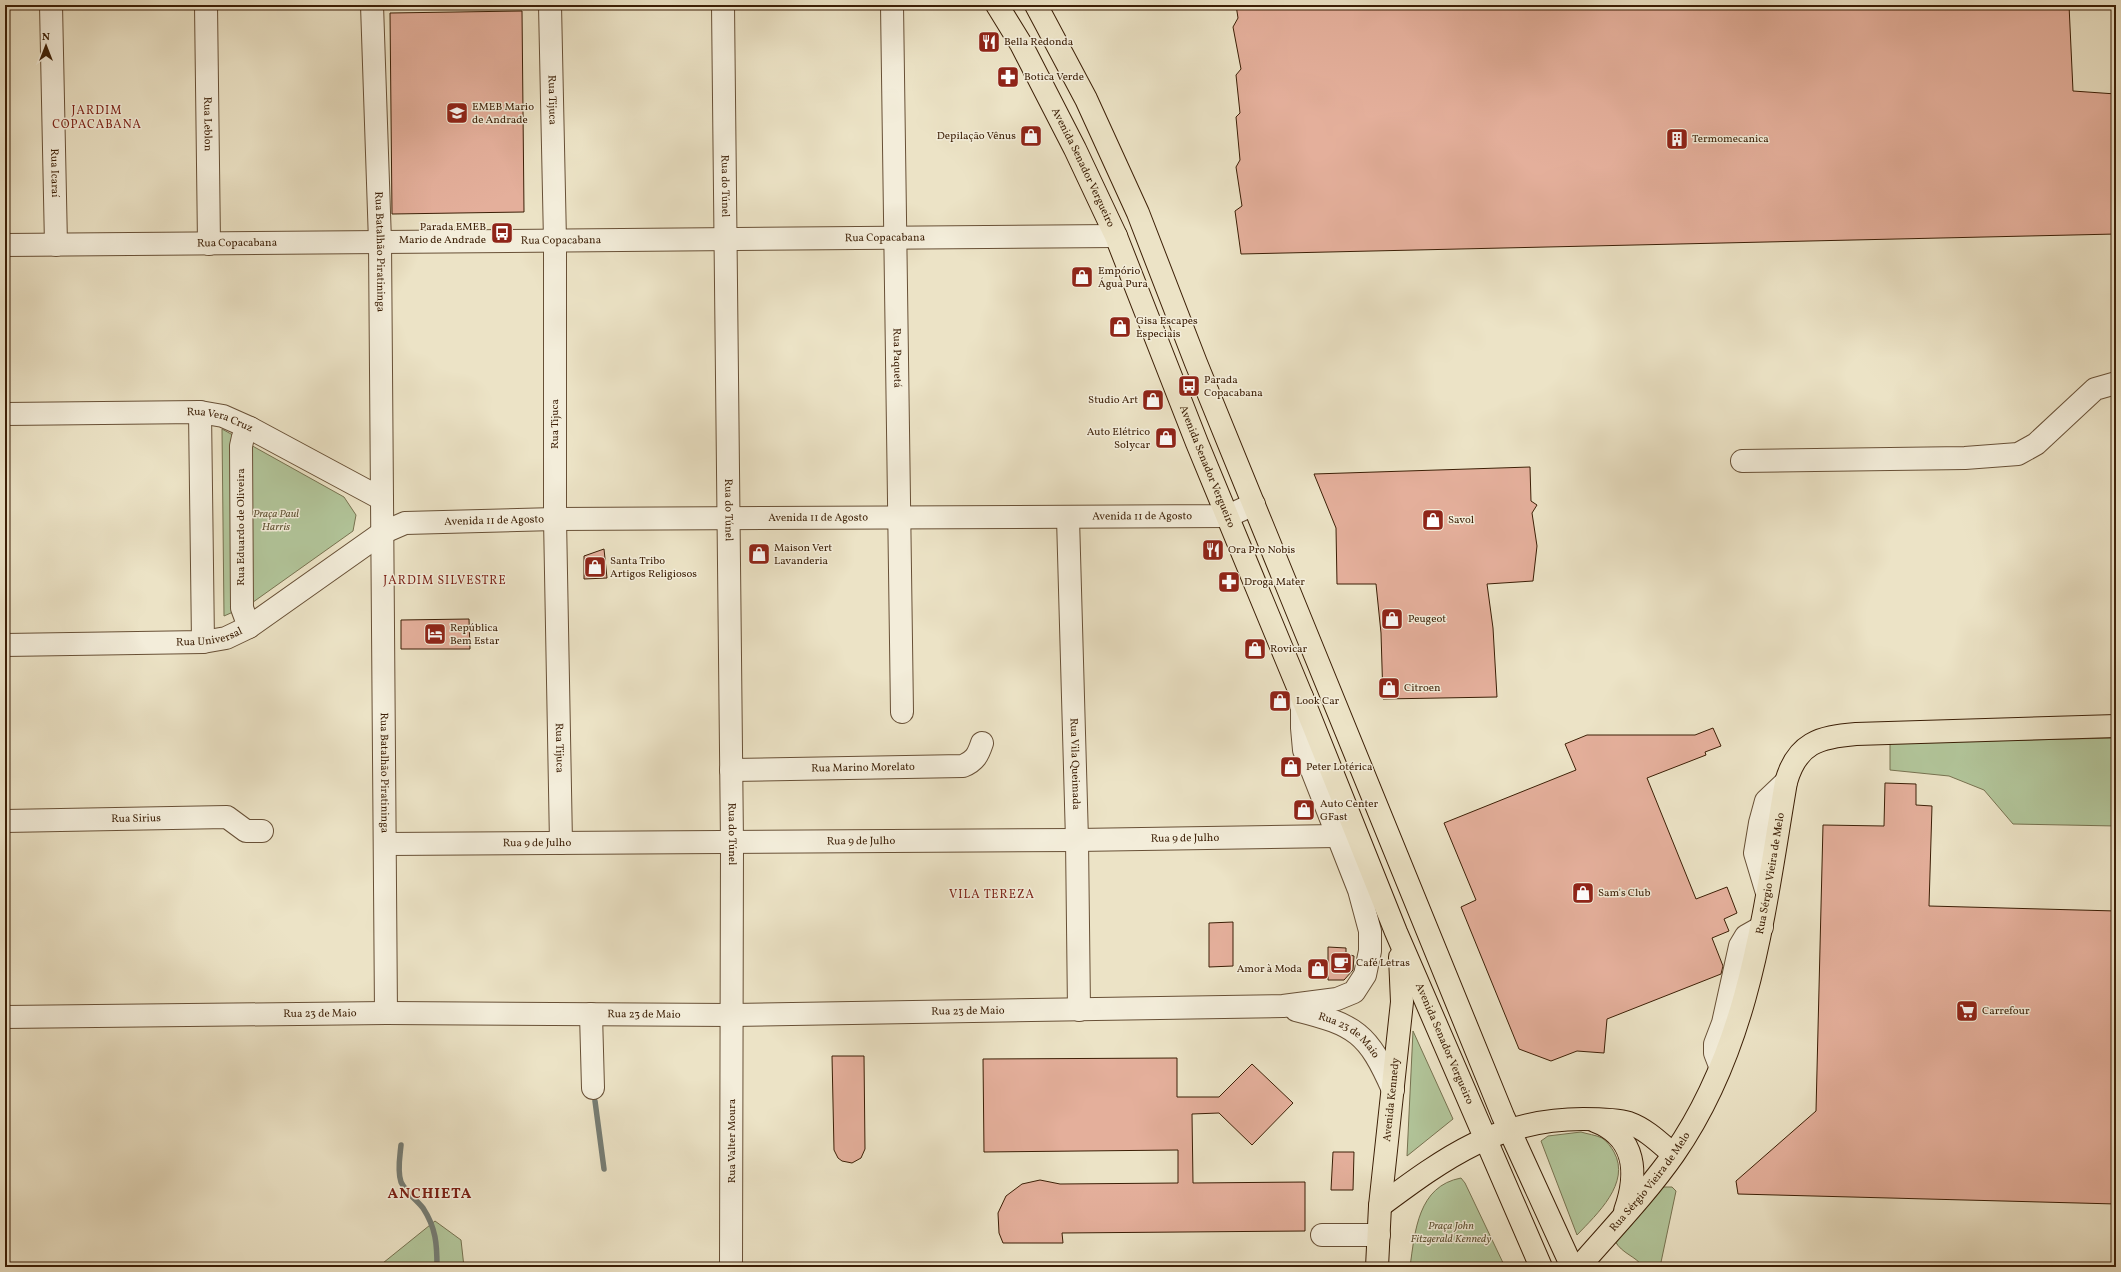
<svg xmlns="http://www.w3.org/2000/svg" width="2121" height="1272" viewBox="0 0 2121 1272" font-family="Vollkorn,serif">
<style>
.green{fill:#b2c59a;stroke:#777250}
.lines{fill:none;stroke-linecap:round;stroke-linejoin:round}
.stream{stroke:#767d74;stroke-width:5.5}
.building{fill:#e4af9b;stroke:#3c1f06}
.minor-casing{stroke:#685036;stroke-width:24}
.major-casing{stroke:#3c1f06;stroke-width:24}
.minor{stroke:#f3edda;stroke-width:22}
.major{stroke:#ece3c6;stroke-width:22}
.labels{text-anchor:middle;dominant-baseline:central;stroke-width:3;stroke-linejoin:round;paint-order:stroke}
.poi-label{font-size:11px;fill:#3c1f06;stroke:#f3edda;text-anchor:start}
.street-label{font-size:11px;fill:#3c1f06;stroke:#f3edda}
.park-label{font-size:11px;font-style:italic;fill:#5f5132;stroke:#f3edda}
.neighbourhood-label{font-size:12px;letter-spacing:1px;fill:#7a1f14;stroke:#f3edda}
.district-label{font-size:15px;font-weight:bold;letter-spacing:1px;fill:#7a1f14;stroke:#f3edda}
</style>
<rect width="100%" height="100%" fill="#ece3c6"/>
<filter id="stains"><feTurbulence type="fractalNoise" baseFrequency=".005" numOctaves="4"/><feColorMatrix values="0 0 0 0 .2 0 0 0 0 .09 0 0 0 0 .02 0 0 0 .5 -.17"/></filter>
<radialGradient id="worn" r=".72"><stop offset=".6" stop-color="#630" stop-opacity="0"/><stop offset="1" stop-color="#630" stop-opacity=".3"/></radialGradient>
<!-- green -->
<g class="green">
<path d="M222,429l122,68 12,18 -3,16 -104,74 -25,11z"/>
<path d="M2116,738v88l-103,-2 -29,-34 -35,-14 -59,-6v-27z"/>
<path d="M1413,1031l40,88 -46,37z"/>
<path d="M1581,1132c6,2 15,3 21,6 5,3 9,9 12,14 17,31 -17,62 -37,83l-36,-94 7,-5z"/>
<path d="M1461,1178l4,5 40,84h-95c5,-36 8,-81 51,-89z"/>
<path d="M1661,1187h11l4,4 -16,76h-17c-7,-11 -21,-13 -28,-26z"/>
<path d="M435,1221l26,19 3,27h-86z"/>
</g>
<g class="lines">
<!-- stream -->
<g class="stream">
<path d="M595,1101l9,68"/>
<path d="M401,1145c-1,11 -4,26 0,37 5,11 15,17 22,26 13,20 14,36 14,59"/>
</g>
</g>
<!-- building -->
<g class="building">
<path d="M1236,5h833l4,86 43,3v140l-875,20 -6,-43 7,-5 -6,-39 4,-7 -4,-43 4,-4 -4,-38 5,-6 -8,-42 5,-9z"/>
<path d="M522,11l2,201 -132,2 -2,-201z"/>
<path d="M1530,467l1,34 6,4 -5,8 5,33 -4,35 -46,3 6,44 4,69 -114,2 -2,-66 -5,-49h-39l-1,-56 -22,-54z"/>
<path d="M604,549l3,29 -23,1v-23z"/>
<path d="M469,619l1,30h-69v-29z"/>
<path d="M1713,728l8,18 -16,6 1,3 -59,23 49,121 31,-12 10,26 -13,6 5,12 -17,7 11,28 -2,8 -114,45 -3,34 -27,-2 -26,10 -32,-12 -58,-142 15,-7 -32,-77 132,-53 -11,-26 22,-9h108z"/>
<path d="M1885,783l31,1v21l16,1 -3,100 187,5v293l-378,-10 -2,-13 80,-70 7,-286 61,1z"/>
<path d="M1233,922v44l-24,1v-44z"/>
<path d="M1328,947l18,1v6l8,2 -1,14 -9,10h-16z"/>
<path d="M832,1056h32l1,93 -4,9 -9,5 -10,-2 -4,-3 -4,-8z"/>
<path d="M1177,1058v39h42l33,-33 41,39 -41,42 -33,-32 -27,1 1,69 112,-1v49l-243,2 1,10h-60l-4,-10 -1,-20 8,-17 16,-12 18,-4 20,4 118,-1v-33l-194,2 -1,-93z"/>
<path d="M1333,1152h21l-1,38h-22z"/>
</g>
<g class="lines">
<!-- minor casing -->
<g class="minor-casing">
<g id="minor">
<path id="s1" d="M51,5l5,240"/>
<path id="s2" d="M206,5l3,239"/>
<path id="s3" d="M372,5l8,237 6,771"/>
<path id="s4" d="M550,5l5,236v278l6,324"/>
<path id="s5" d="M723,5l9,838 -1,424"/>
<path id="s6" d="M892,5l10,707"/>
<path id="s7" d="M5,245l1111,-9"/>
<path d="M200,412l3,230"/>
<path id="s8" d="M5,414l195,-2 23,4 27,12 132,71"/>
<path d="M1742,461l223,-3 53,-4 18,-10 59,-55 21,-6"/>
<path id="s9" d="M1068,518l9,322 2,170"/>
<path d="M249,627l-7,-19 -1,-162 2,-9 7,-9"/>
<path id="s10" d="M5,645l198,-3 23,-4 23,-11 133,-94 23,-10 150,-4 673,-3 26,-12"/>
<path id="s11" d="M731,770l232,-4c12,-5 15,-11 19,-23"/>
<path id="s12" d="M5,821l222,-4 19,14h16"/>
<path id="s13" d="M385,844l692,-4 260,-4"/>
<path d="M1767,893l-12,-40 5,-30 6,-22 20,-19"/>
<path id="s14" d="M1296,1010c60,15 72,23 97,80"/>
<path d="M591,1014l2,74"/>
<path id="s15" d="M5,1017l381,-4 346,2 551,-9 54,-7 17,-7 11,-17 5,-24v-20l-11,-41 -55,-140 -2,-22v-31"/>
<path d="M1720,1066l-5,-13v-9l8,-21 17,-77 6,-10 16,-9"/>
<path d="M1322,1235h57"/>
</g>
</g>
<!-- major casing -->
<g class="major-casing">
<g id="major">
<path id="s16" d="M997,5l24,39 54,105 41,87 81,207 105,254 94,235 145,335"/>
<path d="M1036,5l50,94 52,114 58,150 307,753 69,151"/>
<path d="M1595,1121c42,16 43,53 30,90"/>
<path d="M1380,1206c66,-49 118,-87 203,-87 14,0 33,0 46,4 17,6 31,20 44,31"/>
<path id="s17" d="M1377,1267l3,-61 22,-204 -2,-45"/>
<path id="s18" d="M1579,1267c32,-37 67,-73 95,-113 77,-111 90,-243 112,-372 11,-39 33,-45 70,-48l260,-8"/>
</g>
</g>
<!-- minor -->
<use href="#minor" class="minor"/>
<!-- major -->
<use href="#major" class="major"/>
</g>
<!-- icons -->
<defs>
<g id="restaurant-square" transform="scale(1.15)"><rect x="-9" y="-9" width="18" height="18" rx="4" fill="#8f2418" stroke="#f3edda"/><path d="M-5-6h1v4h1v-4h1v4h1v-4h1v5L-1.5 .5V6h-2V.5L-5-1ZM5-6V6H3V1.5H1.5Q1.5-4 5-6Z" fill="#fff"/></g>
<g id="pharmacy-square" transform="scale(1.15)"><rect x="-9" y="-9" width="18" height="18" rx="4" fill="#8f2418" stroke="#f3edda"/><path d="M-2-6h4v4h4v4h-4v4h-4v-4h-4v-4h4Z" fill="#fff"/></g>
<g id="school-square" transform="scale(1.15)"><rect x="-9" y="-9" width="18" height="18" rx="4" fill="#8f2418" stroke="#f3edda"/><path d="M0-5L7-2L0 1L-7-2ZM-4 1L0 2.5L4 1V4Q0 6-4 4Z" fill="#fff"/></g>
<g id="shop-square" transform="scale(1.15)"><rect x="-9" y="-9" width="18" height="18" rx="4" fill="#8f2418" stroke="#f3edda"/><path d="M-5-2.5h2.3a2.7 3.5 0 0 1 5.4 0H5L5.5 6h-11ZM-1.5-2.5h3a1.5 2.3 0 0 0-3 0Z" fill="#fff"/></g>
<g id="building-square" transform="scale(1.15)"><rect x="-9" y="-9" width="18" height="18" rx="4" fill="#8f2418" stroke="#f3edda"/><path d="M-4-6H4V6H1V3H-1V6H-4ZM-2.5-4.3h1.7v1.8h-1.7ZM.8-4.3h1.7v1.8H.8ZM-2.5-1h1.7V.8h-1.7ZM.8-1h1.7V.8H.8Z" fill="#fff"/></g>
<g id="bus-square" transform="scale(1.15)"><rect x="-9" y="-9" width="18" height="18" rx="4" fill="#8f2418" stroke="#f3edda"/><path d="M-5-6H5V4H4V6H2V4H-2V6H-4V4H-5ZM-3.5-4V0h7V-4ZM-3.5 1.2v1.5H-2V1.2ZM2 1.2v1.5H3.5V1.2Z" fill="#fff"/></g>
<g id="hotel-square" transform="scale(1.15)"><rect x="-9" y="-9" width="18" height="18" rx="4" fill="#8f2418" stroke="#f3edda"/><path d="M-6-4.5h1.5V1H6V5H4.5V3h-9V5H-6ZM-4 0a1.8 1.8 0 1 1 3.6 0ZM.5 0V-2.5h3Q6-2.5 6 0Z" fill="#fff"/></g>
<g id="cafe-square" transform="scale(1.15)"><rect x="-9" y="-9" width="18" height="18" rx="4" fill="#8f2418" stroke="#f3edda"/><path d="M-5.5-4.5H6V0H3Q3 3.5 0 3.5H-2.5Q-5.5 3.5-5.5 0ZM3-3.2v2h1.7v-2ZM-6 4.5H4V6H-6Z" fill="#fff"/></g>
<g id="supermarket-square" transform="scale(1.15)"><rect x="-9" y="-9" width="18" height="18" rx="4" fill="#8f2418" stroke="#f3edda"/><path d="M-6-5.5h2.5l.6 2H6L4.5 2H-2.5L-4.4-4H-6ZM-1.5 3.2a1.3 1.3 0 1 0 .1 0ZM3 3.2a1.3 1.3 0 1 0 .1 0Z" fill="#fff"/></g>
</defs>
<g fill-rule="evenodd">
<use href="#restaurant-square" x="989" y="42"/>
<use href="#pharmacy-square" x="1008" y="77"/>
<use href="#school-square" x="457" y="113"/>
<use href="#shop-square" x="1031" y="136"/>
<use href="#building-square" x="1677" y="139"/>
<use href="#bus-square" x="502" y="233"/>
<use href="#shop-square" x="1082" y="277"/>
<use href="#shop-square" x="1120" y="327"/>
<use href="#bus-square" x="1189" y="386"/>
<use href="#shop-square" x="1153" y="400"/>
<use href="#shop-square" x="1166" y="438"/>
<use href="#shop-square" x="1433" y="520"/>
<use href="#restaurant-square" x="1213" y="550"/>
<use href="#shop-square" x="759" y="554"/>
<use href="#shop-square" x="595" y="567"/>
<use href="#pharmacy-square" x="1229" y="582"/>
<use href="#shop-square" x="1392" y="619"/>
<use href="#hotel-square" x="435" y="634"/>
<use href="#shop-square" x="1255" y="649"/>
<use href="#shop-square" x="1389" y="688"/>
<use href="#shop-square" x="1280" y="701"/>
<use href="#shop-square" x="1291" y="767"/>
<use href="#shop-square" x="1304" y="810"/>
<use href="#shop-square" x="1583" y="893"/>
<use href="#cafe-square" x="1341" y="963"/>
<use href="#shop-square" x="1318" y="969"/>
<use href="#supermarket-square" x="1967" y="1011"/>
</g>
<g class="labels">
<!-- poi labels -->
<g class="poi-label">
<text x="1004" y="42">Bella Redonda</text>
<text x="1024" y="77">Botica Verde</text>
<text x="472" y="107">EMEB Mario<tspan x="472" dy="13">de Andrade</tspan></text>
<text x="1016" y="136" text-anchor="end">Depilação Vênus</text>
<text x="1692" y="139">Termomecanica</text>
<text x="486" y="227" text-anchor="end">Parada EMEB<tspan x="486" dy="13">Mario de Andrade</tspan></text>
<text x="1098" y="271">Empório<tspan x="1098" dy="13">Água Pura</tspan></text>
<text x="1136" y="321">Gisa Escapes<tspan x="1136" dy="13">Especiais</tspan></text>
<text x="1204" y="380">Parada<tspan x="1204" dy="13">Copacabana</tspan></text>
<text x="1138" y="400" text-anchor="end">Studio Art</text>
<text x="1150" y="432" text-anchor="end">Auto Elétrico<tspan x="1150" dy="13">Solycar</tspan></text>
<text x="1448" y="520">Savol</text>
<text x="774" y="548">Maison Vert<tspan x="774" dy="13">Lavanderia</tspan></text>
<text x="1228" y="550">Ora Pro Nobis</text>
<text x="610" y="561">Santa Tribo<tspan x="610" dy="13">Artigos Religiosos</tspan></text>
<text x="1244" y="582">Droga Mater</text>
<text x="1408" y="619">Peugeot</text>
<text x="450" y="628">República<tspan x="450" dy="13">Bem Estar</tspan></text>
<text x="1270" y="649">Rovicar</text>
<text x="1404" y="688">Citroen</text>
<text x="1296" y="701">Look Car</text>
<text x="1306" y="767">Peter Lotérica</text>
<text x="1320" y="804">Auto Center<tspan x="1320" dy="13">GFast</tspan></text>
<text x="1598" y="893">Sam's Club</text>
<text x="1356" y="963">Café Letras</text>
<text x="1302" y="969" text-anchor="end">Amor à Moda</text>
<text x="1982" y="1011">Carrefour</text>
</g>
<!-- street labels -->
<g class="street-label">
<text stroke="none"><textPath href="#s4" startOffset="95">Rua Tijuca</textPath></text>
<text stroke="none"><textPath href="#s2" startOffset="119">Rua Leblon</textPath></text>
<text stroke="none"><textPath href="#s16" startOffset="184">Avenida Senador Vergueiro</textPath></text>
<text stroke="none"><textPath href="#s1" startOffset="168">Rua Icaraí</textPath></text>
<text stroke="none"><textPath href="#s5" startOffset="181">Rua do Túnel</textPath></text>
<text stroke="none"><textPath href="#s7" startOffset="880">Rua Copacabana</textPath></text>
<text stroke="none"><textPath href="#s7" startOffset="556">Rua Copacabana</textPath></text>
<text stroke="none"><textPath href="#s7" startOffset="232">Rua Copacabana</textPath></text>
<text stroke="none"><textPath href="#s3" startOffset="247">Rua Batalhão Piratininga</textPath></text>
<text stroke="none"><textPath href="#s6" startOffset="353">Rua Paquetá</textPath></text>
<text stroke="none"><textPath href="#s8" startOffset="216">Rua Vera Cruz</textPath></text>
<text transform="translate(555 424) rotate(-90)">Rua Tijuca</text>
<text stroke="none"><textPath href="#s16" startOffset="508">Avenida Senador Vergueiro</textPath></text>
<text stroke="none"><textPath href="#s5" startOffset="505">Rua do Túnel</textPath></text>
<text stroke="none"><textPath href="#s10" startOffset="1172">Avenida 11 de Agosto</textPath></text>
<text stroke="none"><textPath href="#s10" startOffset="848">Avenida 11 de Agosto</textPath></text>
<text stroke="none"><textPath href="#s10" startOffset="524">Avenida 11 de Agosto</textPath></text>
<text transform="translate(241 527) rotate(-90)">Rua Eduardo de Oliveira</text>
<text stroke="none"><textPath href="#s10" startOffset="205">Rua Universal</textPath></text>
<text stroke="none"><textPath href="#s4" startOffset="743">Rua Tijuca</textPath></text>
<text stroke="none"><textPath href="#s9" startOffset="246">Rua Vila Queimada</textPath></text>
<text stroke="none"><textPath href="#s11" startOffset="132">Rua Marino Morelato</textPath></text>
<text stroke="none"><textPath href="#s3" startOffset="768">Rua Batalhão Piratininga</textPath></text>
<text stroke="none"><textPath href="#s12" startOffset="131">Rua Sirius</textPath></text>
<text stroke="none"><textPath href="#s5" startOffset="829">Rua do Túnel</textPath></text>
<text stroke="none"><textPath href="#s13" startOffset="800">Rua 9 de Julho</textPath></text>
<text stroke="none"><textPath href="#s13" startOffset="476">Rua 9 de Julho</textPath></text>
<text stroke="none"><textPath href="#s13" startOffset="152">Rua 9 de Julho</textPath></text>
<text stroke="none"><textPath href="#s18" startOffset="447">Rua Sérgio Vieira de Melo</textPath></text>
<text stroke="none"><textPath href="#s15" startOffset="963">Rua 23 de Maio</textPath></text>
<text stroke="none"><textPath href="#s15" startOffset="315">Rua 23 de Maio</textPath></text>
<text stroke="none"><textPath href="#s15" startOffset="639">Rua 23 de Maio</textPath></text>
<text stroke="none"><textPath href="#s14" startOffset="60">Rua 23 de Maio</textPath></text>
<text stroke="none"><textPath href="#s16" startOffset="1132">Avenida Senador Vergueiro</textPath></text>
<text stroke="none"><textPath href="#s17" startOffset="168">Avenida Kennedy</textPath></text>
<text transform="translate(732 1141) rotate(-90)">Rua Valter Moura</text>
<text stroke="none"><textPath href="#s18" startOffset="111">Rua Sérgio Vieira de Melo</textPath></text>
</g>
<!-- park labels -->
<g class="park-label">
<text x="276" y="514">Praça Paul<tspan x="276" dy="13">Harris</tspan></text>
<text x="1451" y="1226">Praça John<tspan x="1451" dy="13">Fitzgerald Kennedy</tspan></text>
</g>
<!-- neighbourhood labels -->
<g class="neighbourhood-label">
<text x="97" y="111">JARDIM<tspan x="97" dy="14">COPACABANA</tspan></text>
<text x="445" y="581">JARDIM SILVESTRE</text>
<text x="992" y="895">VILA TEREZA</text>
</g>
<!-- district labels -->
<g class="district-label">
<text x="430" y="1194">ANCHIETA</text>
</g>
</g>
<!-- margin -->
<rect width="2121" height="1272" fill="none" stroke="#ece3c6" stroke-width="20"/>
<rect x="6" y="6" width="2109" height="1260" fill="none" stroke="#3c1f06" stroke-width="2"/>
<rect x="10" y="10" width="2101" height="1252" fill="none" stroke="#3c1f06"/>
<!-- north arrow -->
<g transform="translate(46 46)" stroke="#f3edda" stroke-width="3" paint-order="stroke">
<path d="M0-3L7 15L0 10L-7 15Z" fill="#3c1f06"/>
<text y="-6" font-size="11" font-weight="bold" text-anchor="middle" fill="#3c1f06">N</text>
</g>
<rect width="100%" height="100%" filter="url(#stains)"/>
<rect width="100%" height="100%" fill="url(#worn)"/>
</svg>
